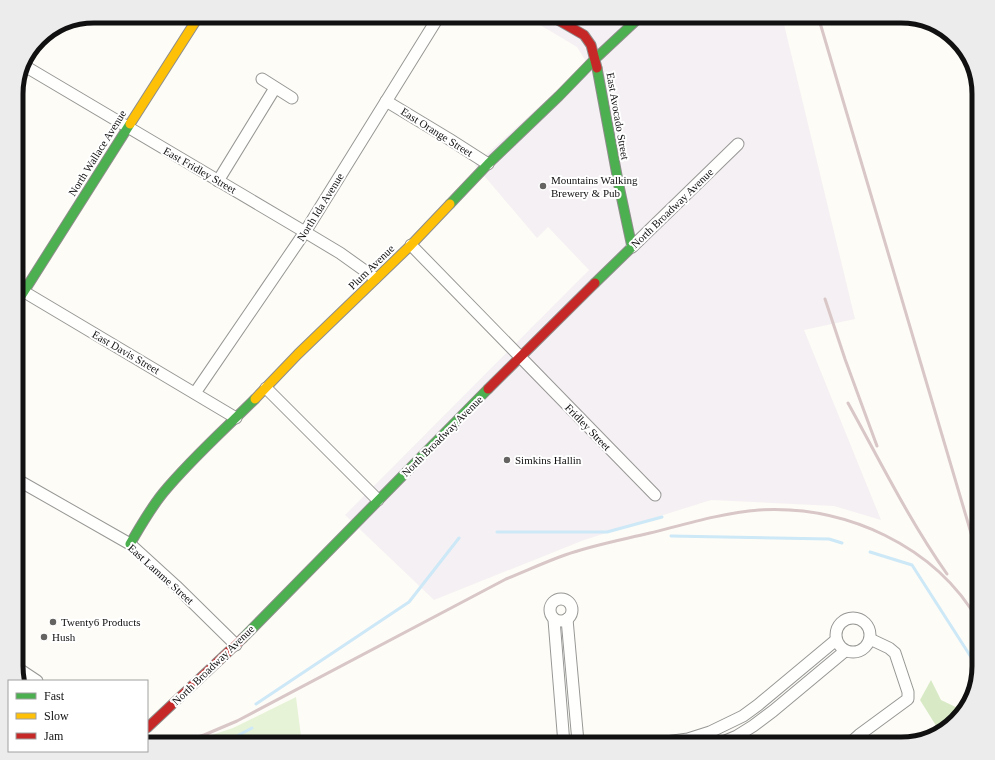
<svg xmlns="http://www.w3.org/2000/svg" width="995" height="760" viewBox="0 0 995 760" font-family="Georgia,serif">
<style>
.industrial{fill:#f5f0f3}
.green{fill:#e7f3d7}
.forest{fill:#d8eac5}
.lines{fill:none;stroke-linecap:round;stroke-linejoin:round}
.stream{stroke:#cde8f7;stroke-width:3}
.street-casing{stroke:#979795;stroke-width:13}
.fast-casing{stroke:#8e8d8b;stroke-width:11}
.slow-casing{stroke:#8e8d8b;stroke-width:11}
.jam-casing{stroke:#8e8d8b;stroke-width:11}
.street{stroke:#fffffe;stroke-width:11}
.fast{stroke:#4caf50;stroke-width:9}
.slow{stroke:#ffc107;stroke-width:9}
.jam{stroke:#c62828;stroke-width:9}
.rail{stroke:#d9c6c7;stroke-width:3}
.poi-dot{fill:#646362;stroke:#fff;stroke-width:1.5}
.labels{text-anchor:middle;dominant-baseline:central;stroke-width:4;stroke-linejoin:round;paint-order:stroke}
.street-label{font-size:11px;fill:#111;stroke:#fff}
.poi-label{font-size:11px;fill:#111;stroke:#fff;text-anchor:start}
.rim{fill:none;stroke:#111;stroke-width:5}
</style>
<rect width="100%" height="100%" fill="#fdfcf7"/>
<!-- industrial -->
<path class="industrial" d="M525,16h257l73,303 -51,11 77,190 -47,-14 -123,-6 -127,40 -150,60 -89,-85 244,-245 -41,-43 -11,11 -62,-73 112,-102 -10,-16z"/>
<!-- green -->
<path class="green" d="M296,697l6,47h-117l48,-16z"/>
<!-- forest -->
<path class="forest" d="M931,680l10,20 23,11 -1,3 -23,18 -20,-32z"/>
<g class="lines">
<!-- stream -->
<g class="stream">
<path d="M497,532h110l55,-15"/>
<path d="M671,536l158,3 13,4"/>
<path d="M870,552l42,13 66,103"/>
<path d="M256,704l153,-102 50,-64"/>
<path d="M222,744l30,-16"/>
</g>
<!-- street casing -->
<g class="street-casing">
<g id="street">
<path d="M23,65l282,167 35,21 35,25"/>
<path d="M262,79l30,19"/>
<path d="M386,101l63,38 39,25"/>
<path d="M218,181l57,-93"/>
<path d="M411,245l244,250"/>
<path d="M632,247l106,-103"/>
<path d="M16,287l220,131"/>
<path d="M266,388l112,112"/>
<path d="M195,393l110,-161 134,-216"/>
<path d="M16,479l114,65 46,42 60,59"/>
<circle cx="561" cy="610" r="11"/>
<circle cx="853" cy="635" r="17"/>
<path d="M567,619l11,123"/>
<path d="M554,620l10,124"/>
<path d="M16,667l21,14"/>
<path d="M651,744l37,-5 22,-7 33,-16 15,-11 78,-65"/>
<path d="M718,744l19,-8 16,-10 20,-15 72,-60"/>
<path d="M849,744l10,-9 49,-36v-7l-13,-39 -6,-5 -19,-9"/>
</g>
</g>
<!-- fast casing -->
<g class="fast-casing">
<g id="fast">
<path d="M450,204l38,-40 71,-68 36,-37 46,-43"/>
<path d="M595,283l37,-36 -13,-61 -22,-118"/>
<path d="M16,304l114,-180"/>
<path d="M130,544c10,-17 20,-35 33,-51 28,-34 61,-63 92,-94"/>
<path d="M243,638l245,-249"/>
</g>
</g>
<!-- slow casing -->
<g class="slow-casing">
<g id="slow">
<path d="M130,124l69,-108"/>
<path d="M255,399l43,-45 113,-109 39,-41"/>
</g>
</g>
<!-- jam casing -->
<g class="jam-casing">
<g id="jam">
<path d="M551,16l33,19 7,10 6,23"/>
<path d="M488,389l107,-106"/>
<path d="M147,728l96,-90"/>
</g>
</g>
<!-- street -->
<use href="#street" class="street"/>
<!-- fast -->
<use href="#fast" class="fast"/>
<!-- slow -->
<use href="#slow" class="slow"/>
<!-- jam -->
<use href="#jam" class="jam"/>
<!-- rail -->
<g class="rail">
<path d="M818,16l161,544"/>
<path d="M825,299l20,60 22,60 10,27"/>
<path d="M848,403c32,58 61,117 99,171"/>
<path d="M175,744l29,-9 33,-14 269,-142c20,-8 39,-17 59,-24 28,-10 56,-15 85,-22 36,-9 72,-20 109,-23 86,-5 176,35 220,112"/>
</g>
</g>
<!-- markers -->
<g class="poi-dot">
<circle cx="543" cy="186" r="4"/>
<circle cx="507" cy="460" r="4"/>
<circle cx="53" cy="622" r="4"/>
<circle cx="44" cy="637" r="4"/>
</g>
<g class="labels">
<!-- street labels -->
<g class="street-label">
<text transform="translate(618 116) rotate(80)">East Avocado Street</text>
<text transform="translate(437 132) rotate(32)">East Orange Street</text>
<text transform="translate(97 153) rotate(-58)">North Wallace Avenue</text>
<text transform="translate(200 170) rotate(30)">East Fridley Street</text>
<text transform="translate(320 207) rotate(-58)">North Ida Avenue</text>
<text transform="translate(672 208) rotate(-44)">North Broadway Avenue</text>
<text transform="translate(371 267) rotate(-44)">Plum Avenue</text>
<text transform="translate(126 352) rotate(30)">East Davis Street</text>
<text transform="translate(588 427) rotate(46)">Fridley Street</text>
<text transform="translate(442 436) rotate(-45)">North Broadway Avenue</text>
<text transform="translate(161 574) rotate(42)">East Lamme Street</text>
<text transform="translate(213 665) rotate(-44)">North Broadway Avenue</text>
</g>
<!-- poi labels -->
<g class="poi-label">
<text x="551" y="180">Mountains Walking<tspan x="551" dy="13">Brewery &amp; Pub</tspan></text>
<text x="515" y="460">Simkins Hallin</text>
<text x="61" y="622">Twenty6 Products</text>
<text x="52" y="637">Hush</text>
</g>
</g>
<!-- crop -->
<path d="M0 0H995V760H0ZM94 23H901A71 71 0 0 1 972 94V666A71 71 0 0 1 901 737H94A71 71 0 0 1 23 666V94A71 71 0 0 1 94 23Z" fill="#ececec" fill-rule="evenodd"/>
<path class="rim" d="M94 23H901A71 71 0 0 1 972 94V666A71 71 0 0 1 901 737H94A71 71 0 0 1 23 666V94A71 71 0 0 1 94 23Z"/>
<!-- legend -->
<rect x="8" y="680" width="140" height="72" fill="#ffffff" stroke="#a0a0a0"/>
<rect x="16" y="693" width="20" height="6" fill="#4caf50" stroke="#a0a0a0"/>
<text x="44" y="700" font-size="12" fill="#111111">Fast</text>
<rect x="16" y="713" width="20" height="6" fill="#ffc107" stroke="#a0a0a0"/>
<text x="44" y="720" font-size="12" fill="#111111">Slow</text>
<rect x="16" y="733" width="20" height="6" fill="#c62828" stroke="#a0a0a0"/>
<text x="44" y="740" font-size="12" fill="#111111">Jam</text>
</svg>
